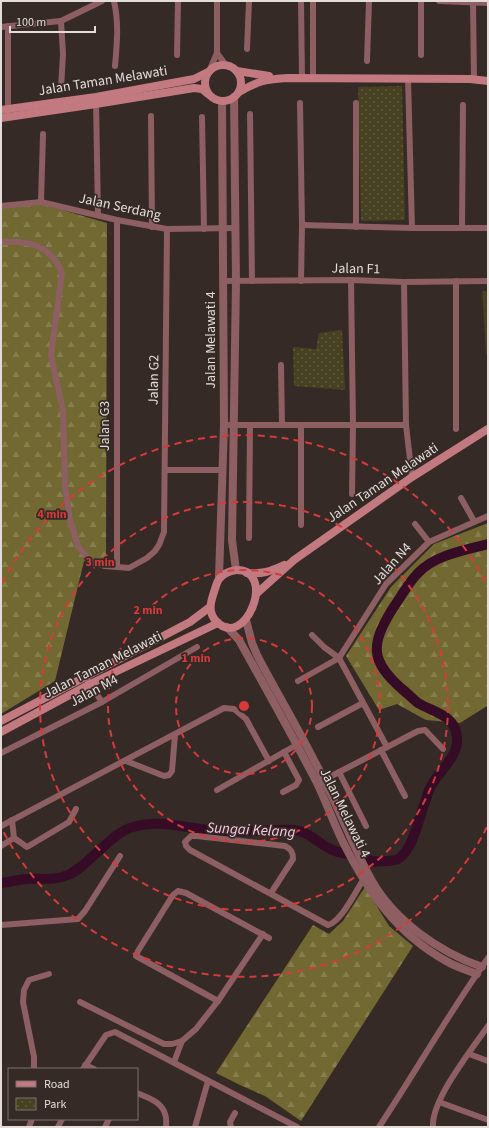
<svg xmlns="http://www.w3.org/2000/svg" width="489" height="1128" viewBox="0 0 489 1128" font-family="'Source Sans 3',sans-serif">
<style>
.forest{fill:url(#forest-firs)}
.park{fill:url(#park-dots)}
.pitch{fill:#464121}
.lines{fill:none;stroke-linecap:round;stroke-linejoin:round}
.river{stroke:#360b26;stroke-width:10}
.minor{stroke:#8d5e62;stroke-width:6}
.tertiary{stroke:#8d5e62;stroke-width:8}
.secondary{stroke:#c27980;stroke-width:8}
.ring{fill:none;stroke:#d73a3a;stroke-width:2;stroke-dasharray:7 5}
.labels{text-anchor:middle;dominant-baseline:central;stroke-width:3.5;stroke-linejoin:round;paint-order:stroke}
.street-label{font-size:14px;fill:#e3dcd9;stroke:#352a26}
.water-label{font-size:15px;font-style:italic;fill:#fbcbe5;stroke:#352a26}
.centre{fill:#d73a3a;stroke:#352a26;stroke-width:2}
.ring-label{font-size:12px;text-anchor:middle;font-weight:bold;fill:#d73a3a;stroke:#352a26;stroke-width:3.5;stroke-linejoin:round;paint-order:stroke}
</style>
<defs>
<pattern id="forest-firs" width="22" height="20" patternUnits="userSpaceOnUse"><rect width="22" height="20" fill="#726932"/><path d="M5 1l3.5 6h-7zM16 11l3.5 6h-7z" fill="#867e4f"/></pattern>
<pattern id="park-dots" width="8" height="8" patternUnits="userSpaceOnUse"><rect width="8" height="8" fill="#464121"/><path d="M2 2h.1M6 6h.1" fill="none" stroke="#615c41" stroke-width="1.8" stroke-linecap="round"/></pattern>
</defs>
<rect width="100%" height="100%" fill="#352a26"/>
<!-- forest -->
<g class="forest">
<path d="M38,203l69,20 -1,337 -22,1 -29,120 -54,33v-508z"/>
<path d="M488,523v183h-1l-27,17 -34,-3 -29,-16 -18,6 -33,-54 45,-69 43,-43z"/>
<path d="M365,887l24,39 24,20 -112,175 -36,-25 -25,-11 -24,-12 97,-148 16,9 14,-13z"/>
</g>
<!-- park -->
<g class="park">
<path d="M402,86l3,134 -44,1 -3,-134z"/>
<path d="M342,330l3,60 -51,-4 -1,-39 23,2 3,-16z"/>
</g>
<!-- pitch -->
<path class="pitch" d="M482,291h6v63h-2z"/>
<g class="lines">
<!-- river -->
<path class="river" d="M1,883c8,-1 17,-3 25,-4 15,-1 28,2 42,-4 21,-9 42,-42 65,-48 24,-7 43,-1 67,2 13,2 26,2 39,2 18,1 37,-2 55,-1 17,2 26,16 41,21 8,3 17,3 26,5 3,2 7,4 11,5 5,1 22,0 26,-2 15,-9 21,-41 27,-57 2,-5 3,-11 6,-16 8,-15 28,-30 26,-48 -1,-23 -24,-26 -39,-35 -5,-4 -11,-10 -16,-14 -33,-29 -31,-45 -9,-81 8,-11 15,-25 25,-35 17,-18 47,-23 70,-29"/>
<!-- minor -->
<g class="minor">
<path d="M114,1c5,22 3,43 1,65"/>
<path d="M301,1l1,77"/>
<path d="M313,1v77"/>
<path d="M439,1l49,2"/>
<path d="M473,2l1,77"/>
<path d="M61,21l2,33 -2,34"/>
<path d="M8,26v86"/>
<path d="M1,27l60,-6 41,-20"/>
<path d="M247,49l2,-48"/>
<path d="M217,53l8,11"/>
<path d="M177,55l1,-54"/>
<path d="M421,55v-54"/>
<path d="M367,61l2,-60"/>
<path d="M210,69l7,-16v-52"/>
<path d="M408,78l4,150"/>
<path d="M96,101l2,114"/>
<path d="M300,103l2,122 -1,56"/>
<path d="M356,103v124"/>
<path d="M250,114l2,167"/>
<path d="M151,116l1,111"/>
<path d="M202,117l2,112"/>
<path d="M41,202l2,-68"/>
<path d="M1,206l40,-4 76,18 50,9 69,-1"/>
<path d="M302,225l110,3h76"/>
<path d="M462,228l1,-123"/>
<path d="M1,242c27,-2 50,3 61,31l-11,82 12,56 2,74 5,35 8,26 7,9 9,8 11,3 24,2 18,-10 8,-7 4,-6 5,-13 3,-303"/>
<path d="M351,280l2,145 -1,69"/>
<path d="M223,281l128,-1 53,2 84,-1"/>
<path d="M404,282l2,143 6,52"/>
<path d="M281,365l1,60"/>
<path d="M224,425h182"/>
<path d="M301,425v100"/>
<path d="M456,429v-148"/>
<path d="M165,470h58"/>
<path d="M461,498l13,23"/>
<path d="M415,524l14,18"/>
<path d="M249,538l1,-113"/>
<path d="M117,567v-347"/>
<path d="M312,635l12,12 15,11 48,89"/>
<path d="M88,681l14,21"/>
<path d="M298,681l41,-23 47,-74 43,-42 59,-26"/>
<path d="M318,727l45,-24"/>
<path d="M381,750l24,46"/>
<path d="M1,753l101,-51 95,-55"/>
<path d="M126,761l38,15 5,-1 3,-4 3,-36"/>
<path d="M339,772l27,54"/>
<path d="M320,782l98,-51 7,-1 18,19"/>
<path d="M217,790l83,-47"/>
<path d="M283,792l13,-7 3,-5 -15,-28"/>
<path d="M12,820l2,18 13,9 42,-25 7,-13"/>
<path d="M1,826l223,-118 10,1 12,10 23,42"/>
<path d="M1,846l13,-8"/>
<path d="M271,893l22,-34c0,-7 -2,-10 -8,-13l-88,-10h-6l-6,6 1,4 4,4 138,75c13,-3 28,-34 35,-45"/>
<path d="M1,925l77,-6 7,-8 35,-55"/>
<path d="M218,1001l-82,-45 2,-5 35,-56 5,-4 8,2 83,45"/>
<path d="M80,1002l84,42h8l10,-3 14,-12 22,-28 45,-67"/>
<path d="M469,1054l19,7"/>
<path d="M174,1062l8,-21"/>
<path d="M85,1065l9,4"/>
<path d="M34,1069v-12l-11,-55 1,-12 5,-10 20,-6"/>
<path d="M83,1069l23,-34 9,-3 182,95"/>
<path d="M137,1093c10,4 25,9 28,21 2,4 1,9 1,13"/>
<path d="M439,1102l49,18"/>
<path d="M29,1127l3,-8"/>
<path d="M58,1127l4,-8"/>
<path d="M105,1127l4,-8"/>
<path d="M195,1127l13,-46"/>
<path d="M231,1127l-1,-5 5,-9"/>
<path d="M379,1127c37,-56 70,-114 109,-169"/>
<path d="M433,1127c-2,-27 39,-78 55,-101"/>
</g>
<!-- tertiary -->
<g class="tertiary">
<path d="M234,97l2,184 -4,259 4,30"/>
<path d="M219,578l5,-153 -2,-324"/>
<path d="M246,620l6,23 5,12c22,42 47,83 67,125 17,33 30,69 48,101 23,40 67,71 110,86"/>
<path d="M227,627l12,13c26,47 52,93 77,141 10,20 17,41 27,61 25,50 53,91 103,119 10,6 21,9 31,13"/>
</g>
<!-- secondary -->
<g class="secondary">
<circle cx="223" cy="83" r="18"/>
<path d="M237,71l32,5"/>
<path d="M239,92c19,-11 27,-13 49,-14l182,1 18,2"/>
<path d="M1,110l95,-13 98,-18 14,-7"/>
<path d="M1,118l95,-14 98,-16 8,1 6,5"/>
<path d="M236,570c42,-1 9,82 -20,51 -9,-10 -5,-20 -1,-32 1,-3 2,-8 5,-11 4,-5 10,-7 16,-8z"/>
<path d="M247,573c16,1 22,-1 37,-8"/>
<path d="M256,594l38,-34 118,-83 76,-48"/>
<path d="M1,721l189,-99 20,-15"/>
<path d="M1,732l89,-48 128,-61"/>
</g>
</g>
<!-- distance rings -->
<g class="ring">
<circle cx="244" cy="706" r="68"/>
<circle cx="244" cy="706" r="136"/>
<circle cx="244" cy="706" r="204"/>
<path d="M487 827A272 272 0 0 1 2 829M2 583A272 272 0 0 1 487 585"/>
</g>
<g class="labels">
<!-- street labels -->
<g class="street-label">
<text transform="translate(103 81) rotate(-9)">Jalan Taman Melawati</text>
<text transform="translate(120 207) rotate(12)">Jalan Serdang</text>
<text transform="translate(356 269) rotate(1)">Jalan F1</text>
<text transform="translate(211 340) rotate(-90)">Jalan Melawati 4</text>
<text transform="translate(154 380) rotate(-89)">Jalan G2</text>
<text transform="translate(105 426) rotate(-90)">Jalan G3</text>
<text transform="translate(383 483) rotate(-34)">Jalan Taman Melawati</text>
<text transform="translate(392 564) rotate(-48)">Jalan N4</text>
<text transform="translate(103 665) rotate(-27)">Jalan Taman Melawati</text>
<text transform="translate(94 691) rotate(-28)">Jalan M4</text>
<text transform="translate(345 813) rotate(64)">Jalan Melawati 4</text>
</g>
<!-- water labels -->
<g class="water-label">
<text transform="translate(251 830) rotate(3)">Sungai Kelang</text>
</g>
</g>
<circle cx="244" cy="706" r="6" class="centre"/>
<g class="ring-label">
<text x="52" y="518">4 min</text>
<text x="100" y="566">3 min</text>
<text x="148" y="614">2 min</text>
<text x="196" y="662">1 min</text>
</g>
<!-- border -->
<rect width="489" height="1128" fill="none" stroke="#e3dcd9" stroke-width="4"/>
<!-- legend -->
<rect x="8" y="1068" width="130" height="52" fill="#352a26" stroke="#7b716e"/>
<rect x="16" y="1081" width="20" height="6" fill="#c27980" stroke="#7b716e"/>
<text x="44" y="1088" font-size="12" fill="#e3dcd9">Road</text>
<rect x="16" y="1098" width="20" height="12" fill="url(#park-dots)" stroke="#7b716e"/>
<text x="44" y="1108" font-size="12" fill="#e3dcd9">Park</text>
<!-- scale -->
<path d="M10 26v6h85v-6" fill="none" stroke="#e3dcd9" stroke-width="2"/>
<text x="16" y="26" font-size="12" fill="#e3dcd9" stroke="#352a26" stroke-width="3" paint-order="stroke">100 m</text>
</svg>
